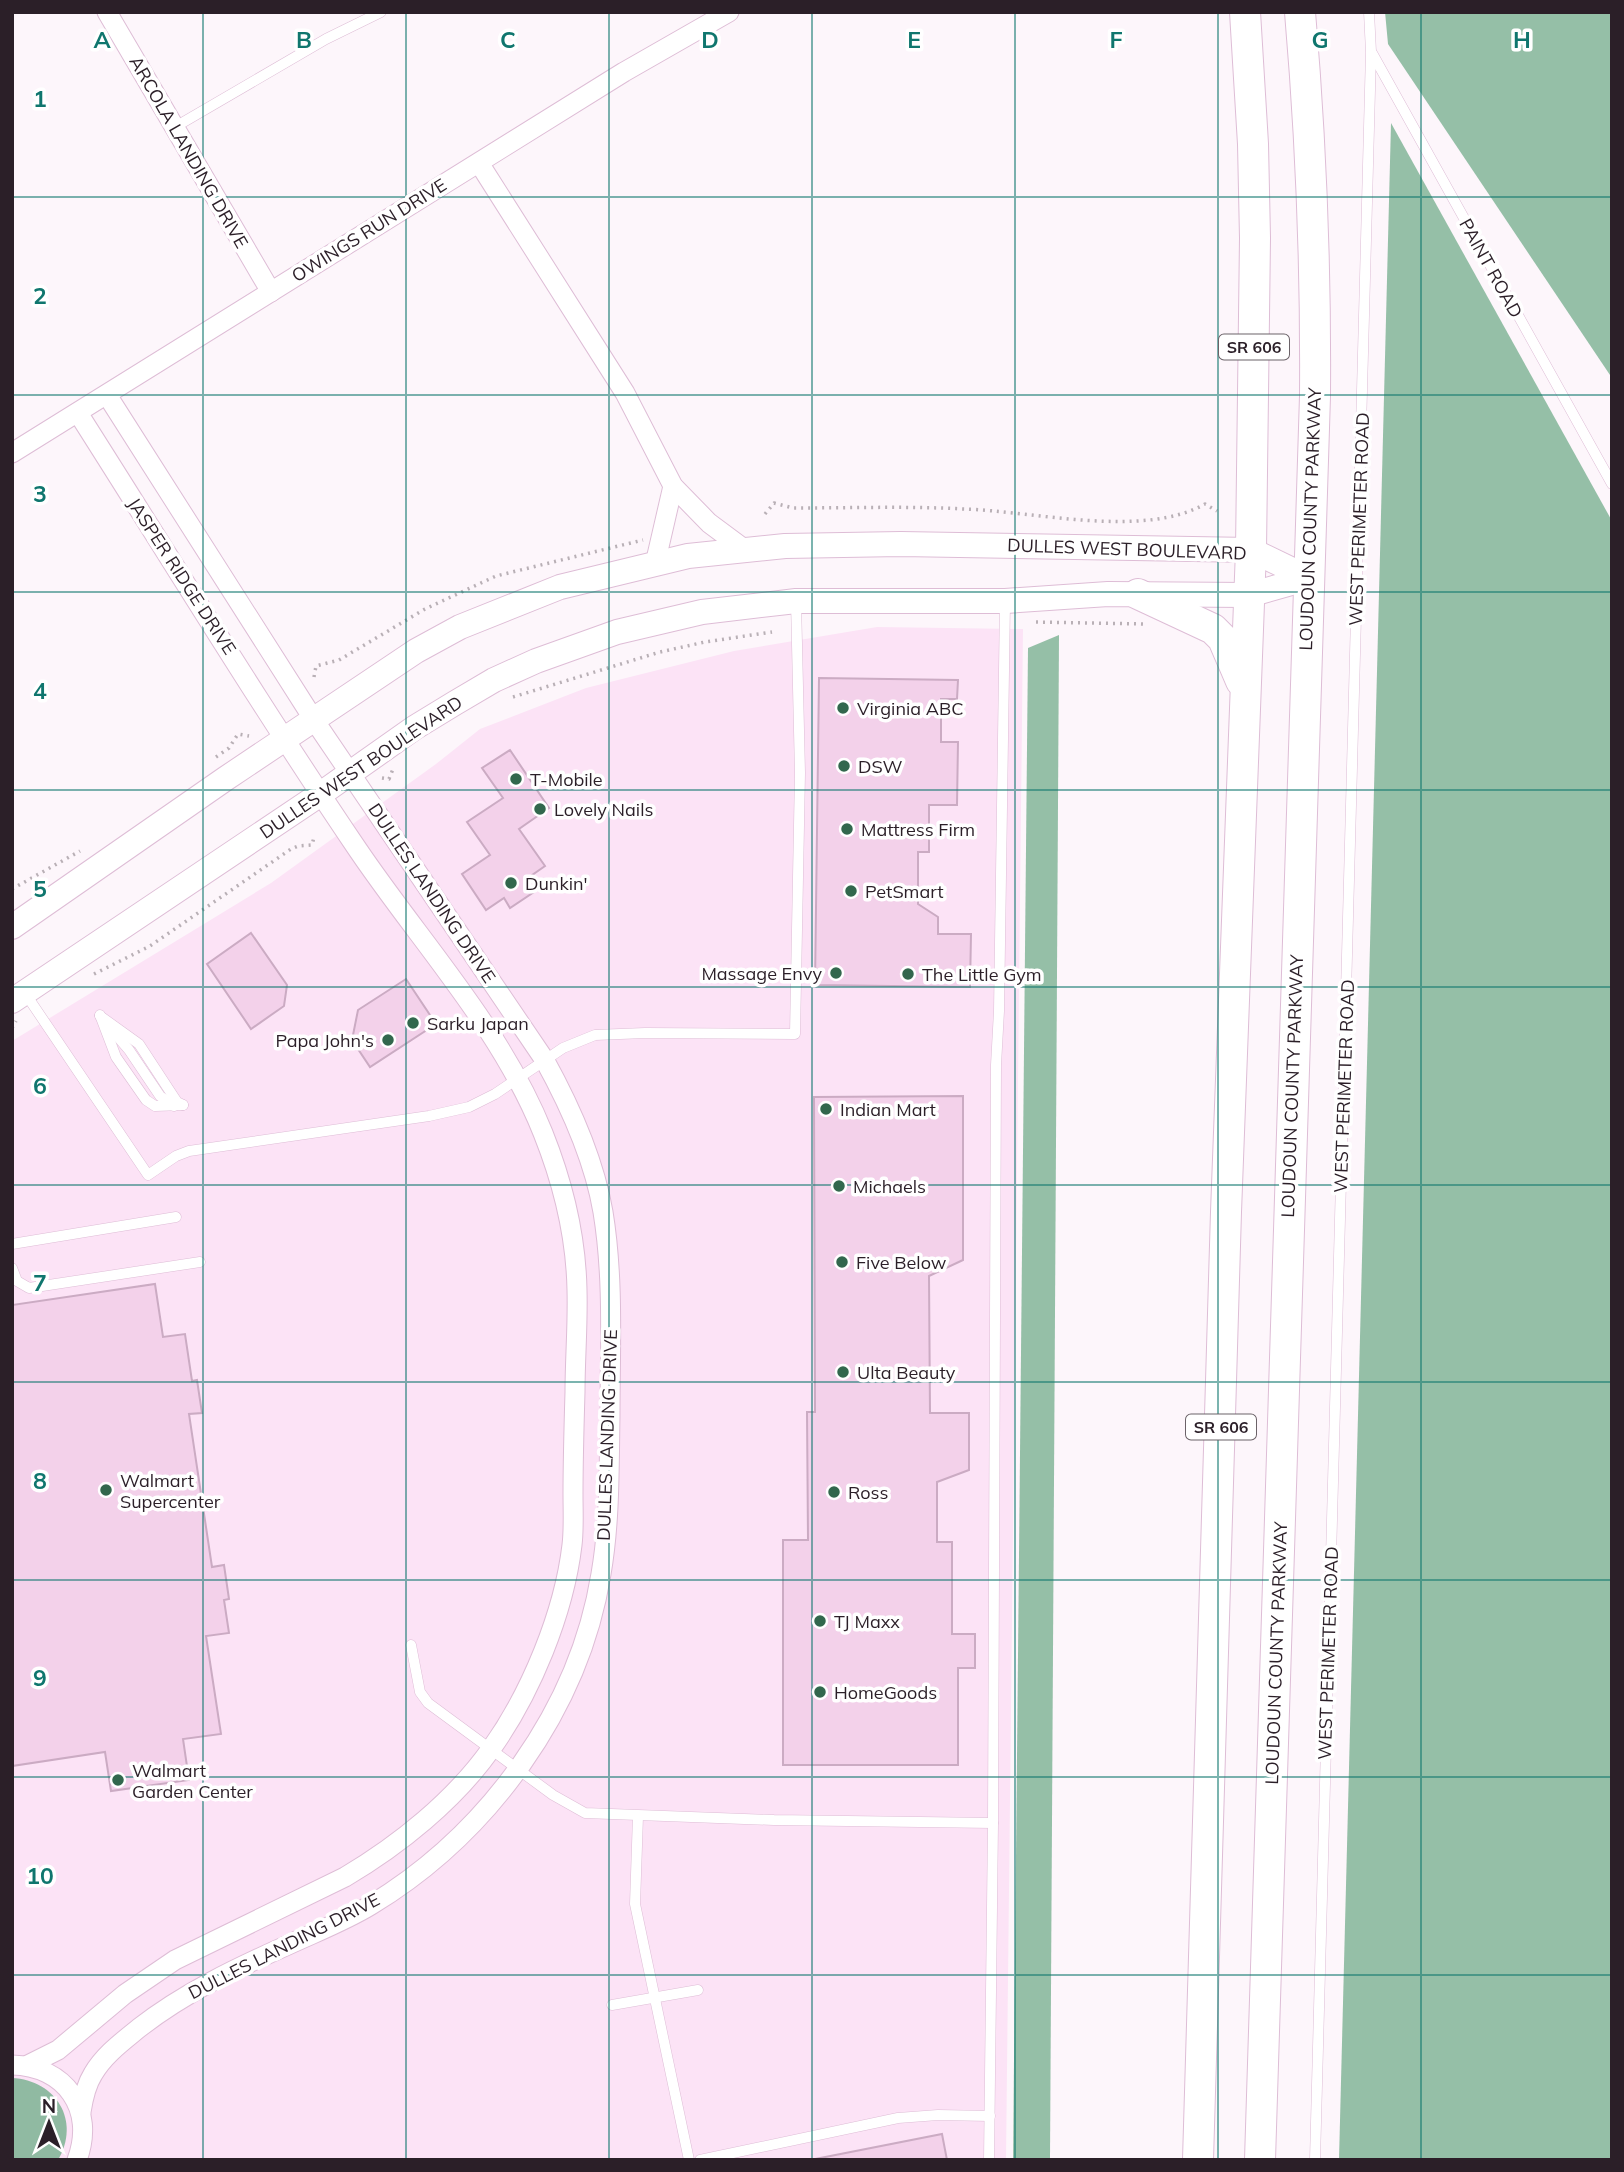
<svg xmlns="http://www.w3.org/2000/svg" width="1624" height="2172" viewBox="0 0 1624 2172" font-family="Mulish,sans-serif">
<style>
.built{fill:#fce3f6}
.forest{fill:#95bfa7}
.water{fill:#90baa2}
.building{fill:#f3d1ea;stroke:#cbabc3;stroke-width:2}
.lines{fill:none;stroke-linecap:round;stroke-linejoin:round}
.service-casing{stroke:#debdd6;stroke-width:11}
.minor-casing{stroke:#debdd6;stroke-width:21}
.tertiary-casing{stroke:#debdd6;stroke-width:26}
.primary-casing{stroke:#debdd6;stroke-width:32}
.path{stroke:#b9b0b6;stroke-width:3.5;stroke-dasharray:2 5;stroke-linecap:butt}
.service{stroke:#fff;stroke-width:10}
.minor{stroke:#fff;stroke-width:19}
.tertiary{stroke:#fff;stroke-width:24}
.primary{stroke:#fff;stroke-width:30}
.grid{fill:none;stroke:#0f766e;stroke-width:2;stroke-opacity:0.55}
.poi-dot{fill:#32674d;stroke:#fff;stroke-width:2.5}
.labels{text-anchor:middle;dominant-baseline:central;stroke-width:7;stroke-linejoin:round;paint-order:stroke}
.shield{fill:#fff;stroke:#6b6268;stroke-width:2}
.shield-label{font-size:16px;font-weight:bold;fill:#2b1f28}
.street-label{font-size:18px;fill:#2b1f28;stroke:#fff}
.poi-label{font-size:18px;fill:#2b1f28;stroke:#fff;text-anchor:start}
.grid-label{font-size:23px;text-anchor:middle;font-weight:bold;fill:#0f766e;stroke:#fff;stroke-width:7;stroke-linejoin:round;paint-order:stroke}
</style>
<rect width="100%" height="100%" fill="#fdf6fb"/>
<!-- built -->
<path class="built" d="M877,627l146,2 -17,1531h-994v-1119l259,-158 165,-119 44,-35 106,-41 148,-37z"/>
<!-- forest -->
<g class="forest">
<path d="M1385,12h227v366l-224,-334z"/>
<path d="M1391,123l221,398v1639h-273z"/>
<path d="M1059,635l-9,1525h-37l15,-1512z"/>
</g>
<!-- water -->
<path class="water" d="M12,2078c44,2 69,43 46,82h-46z"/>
<!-- building -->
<g class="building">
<path d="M819,678l139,2 -1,19h-16v43h17l-1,63h-28v47h-11v52l20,13v17h33l-1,53 -155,-2z"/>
<path d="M510,750l39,58 -30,21 26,37 -20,14 9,12 -24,16 -6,-10 -18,12 -24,-36 28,-19 -23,-33 36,-24 -21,-30z"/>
<path d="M251,933l36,52 -3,21 -33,23 -44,-65z"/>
<path d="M406,979l30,45 -66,43 -18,-27 6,-30z"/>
<path d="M963,1096v164l-34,16 1,137h39v57l-32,12v60h15v92h23v34h-17v97h-175v-225h25l-1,-128h8l-1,-315z"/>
<path d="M155,1284l8,53 22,-3 7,47 5,-1 5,33 -13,1 23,153 12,-2 5,34 -5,1 5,33 -23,3 15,98 -38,5 6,41 -78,11 -6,-39 -93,14v-461z"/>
<path d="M942,2134l5,26h-137z"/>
</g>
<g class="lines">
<!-- service casing -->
<g class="service-casing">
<g id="service">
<path d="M1372,53l240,431"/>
<path d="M175,127l151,-88 55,-27"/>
<path d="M25,993l123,182 28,-19 13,-5 240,-35 40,-9 26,-13 68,-46 32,-13 50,-2 150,1 5,-261 -4,-172"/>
<path d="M100,1015l16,42 30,43 9,6 28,-1"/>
<path d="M100,1016l39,28 38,58 6,3"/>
<path d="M111,1029l18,21 31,46 14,10"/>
<path d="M12,1244l164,-27"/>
<path d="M12,1268l5,13 12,7 171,-26"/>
<path d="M411,1645l9,47 8,11 125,92 32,18 189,7 219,3"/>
<path d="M638,1816l-3,88 54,256"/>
<path d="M612,2005l86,-15"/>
<path d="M700,2160l198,-42 40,-3 52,1"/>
<path d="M989,2160l4,-337 3,-758 3,-54 6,-409"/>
<path d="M1315,2160l56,-2108 -2,-40"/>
</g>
</g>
<!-- minor casing -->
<g class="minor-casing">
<g id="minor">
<path d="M107,12l164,280"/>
<path d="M479,163l146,230 48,93 36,37 35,26"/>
<path d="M12,453l612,-381 105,-60"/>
<path d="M655,564l18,-78"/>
<path d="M12,2065c53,1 84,44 65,95"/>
<path d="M28,2065l30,-15 67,-56 50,-34 170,-83c54,-32 109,-76 146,-128 40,-56 73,-136 81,-204 2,-16 1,-34 1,-51 0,-34 1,-68 2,-102 0,-34 3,-68 2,-102 -1,-53 -14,-107 -34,-157 -42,-105 -122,-190 -185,-283 -97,-143 -187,-291 -280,-437"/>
<path d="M81,2112c2,-13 5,-27 12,-38 11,-19 29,-32 46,-46 45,-35 97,-60 149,-83 28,-13 57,-24 83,-40 117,-71 208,-195 230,-331 9,-52 8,-105 9,-158 0,-68 4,-137 -7,-204 -9,-53 -33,-106 -59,-153l-230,-339 -207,-325"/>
</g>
</g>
<!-- tertiary casing -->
<g class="tertiary-casing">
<g id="tertiary">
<path d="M12,927l213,-148 191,-128 44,-24 100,-40 128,-31 97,-10 116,-2 350,6 58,28"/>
<path d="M12,1001l310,-208 92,-65 41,-25 39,-23 42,-19 81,-29 85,-20 94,-11h209l103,-7 141,1 60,-17"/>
</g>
</g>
<!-- primary casing -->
<g class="primary-casing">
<g id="primary">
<path d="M1138,594l75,35 10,10 18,42"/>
<path d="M1198,2160l28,-948 25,-662 4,-312 -2,-94 -8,-132"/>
<path d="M1260,2160l55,-1764c1,-128 -4,-256 -15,-384"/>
</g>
</g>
<!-- path -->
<g class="path">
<path d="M765,514l9,-11 19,5c57,0 114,-2 171,1 69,2 179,30 241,-5l12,7"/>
<path d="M1036,622l107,2"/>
<path d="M314,677l2,-11 23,-6 86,-51 71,-33 147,-36"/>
<path d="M513,697l147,-45 45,-10 67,-10"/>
<path d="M216,757l13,-9 9,-14 11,2"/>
<path d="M382,778l7,1 4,-10"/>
<path d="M12,889l68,-38"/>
<path d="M94,974l56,-28 141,-97 7,-3 14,-1 2,-8"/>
<path d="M12,1028l4,-7"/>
</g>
<!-- service -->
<use href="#service" class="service"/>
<!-- minor -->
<use href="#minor" class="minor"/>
<!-- tertiary -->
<use href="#tertiary" class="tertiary"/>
<!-- primary -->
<use href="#primary" class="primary"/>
</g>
<!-- grid -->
<path class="grid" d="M203,12v2148M406,12v2148M609,12v2148M812,12v2148M1015,12v2148M1218,12v2148M1421,12v2148M12,197h1600M12,395h1600M12,592h1600M12,790h1600M12,987h1600M12,1185h1600M12,1382h1600M12,1580h1600M12,1777h1600M12,1975h1600"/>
<!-- markers -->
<g class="poi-dot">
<circle cx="843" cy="708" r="7"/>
<circle cx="844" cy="766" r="7"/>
<circle cx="516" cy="779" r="7"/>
<circle cx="540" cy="809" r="7"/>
<circle cx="847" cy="829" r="7"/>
<circle cx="511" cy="883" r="7"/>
<circle cx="851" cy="891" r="7"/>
<circle cx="836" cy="973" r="7"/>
<circle cx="908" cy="974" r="7"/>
<circle cx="413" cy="1023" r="7"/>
<circle cx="388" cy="1040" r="7"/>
<circle cx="826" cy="1109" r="7"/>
<circle cx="839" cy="1186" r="7"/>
<circle cx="842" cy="1262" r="7"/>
<circle cx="843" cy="1372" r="7"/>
<circle cx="106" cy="1490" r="7"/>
<circle cx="834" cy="1492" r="7"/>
<circle cx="820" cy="1621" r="7"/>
<circle cx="820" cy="1692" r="7"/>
<circle cx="118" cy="1780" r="7"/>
</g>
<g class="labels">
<!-- shield labels -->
<g class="shield">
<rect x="1219" y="334.5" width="70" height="25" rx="5"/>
<rect x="1186" y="1414.5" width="70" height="25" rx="5"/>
</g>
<g class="shield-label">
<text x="1254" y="347">SR 606</text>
<text x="1221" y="1427">SR 606</text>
</g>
<!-- street labels -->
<g class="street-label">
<text transform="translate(189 152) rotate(60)">ARCOLA LANDING DRIVE</text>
<text transform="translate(369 230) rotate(-32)">OWINGS RUN DRIVE</text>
<text transform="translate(1491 268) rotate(61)">PAINT ROAD</text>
<text transform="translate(1310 519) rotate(-88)">LOUDOUN COUNTY PARKWAY</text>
<text transform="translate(1359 519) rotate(-88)">WEST PERIMETER ROAD</text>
<text transform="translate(1127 549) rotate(2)">DULLES WEST BOULEVARD</text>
<text transform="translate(182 576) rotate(57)">JASPER RIDGE DRIVE</text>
<text transform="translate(361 767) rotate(-34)">DULLES WEST BOULEVARD</text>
<text transform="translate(432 893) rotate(56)">DULLES LANDING DRIVE</text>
<text transform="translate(1292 1086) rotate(-88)">LOUDOUN COUNTY PARKWAY</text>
<text transform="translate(1344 1086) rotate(-88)">WEST PERIMETER ROAD</text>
<text transform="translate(607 1435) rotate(-88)">DULLES LANDING DRIVE</text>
<text transform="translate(1276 1653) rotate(-88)">LOUDOUN COUNTY PARKWAY</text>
<text transform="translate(1328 1653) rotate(-88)">WEST PERIMETER ROAD</text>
<text transform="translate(284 1946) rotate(-27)">DULLES LANDING DRIVE</text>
</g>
<!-- poi labels -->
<g class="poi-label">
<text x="857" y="708">Virginia ABC</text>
<text x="858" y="766">DSW</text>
<text x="530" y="779">T-Mobile</text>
<text x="554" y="809">Lovely Nails</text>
<text x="861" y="829">Mattress Firm</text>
<text x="525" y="883">Dunkin'</text>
<text x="865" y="891">PetSmart</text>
<text x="822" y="973" text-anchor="end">Massage Envy</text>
<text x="922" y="974">The Little Gym</text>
<text x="427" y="1023">Sarku Japan</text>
<text x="374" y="1040" text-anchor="end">Papa John's</text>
<text x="840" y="1109">Indian Mart</text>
<text x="853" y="1186">Michaels</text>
<text x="856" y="1262">Five Below</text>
<text x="857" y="1372">Ulta Beauty</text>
<text x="120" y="1480">Walmart<tspan x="120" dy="21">Supercenter</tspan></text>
<text x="848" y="1492">Ross</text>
<text x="834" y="1621">TJ Maxx</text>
<text x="834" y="1692">HomeGoods</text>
<text x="132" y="1770">Walmart<tspan x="132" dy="21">Garden Center</tspan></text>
</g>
</g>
<g class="grid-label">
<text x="102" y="48">A</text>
<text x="304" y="48">B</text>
<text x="508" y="48">C</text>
<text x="710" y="48">D</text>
<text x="914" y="48">E</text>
<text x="1116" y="48">F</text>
<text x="1320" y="48">G</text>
<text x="1522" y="48">H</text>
<text x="40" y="107">1</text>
<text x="40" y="304">2</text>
<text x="40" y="502">3</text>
<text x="40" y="699">4</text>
<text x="40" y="897">5</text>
<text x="40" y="1094">6</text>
<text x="40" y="1291">7</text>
<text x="40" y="1489">8</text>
<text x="40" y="1686">9</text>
<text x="40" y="1884">10</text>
</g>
<!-- border -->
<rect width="1624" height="2172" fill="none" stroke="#2b1f28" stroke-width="28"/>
<!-- north arrow -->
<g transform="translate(49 2123)" stroke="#ffffff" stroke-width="5" paint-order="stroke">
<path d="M0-5L12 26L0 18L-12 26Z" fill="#2b1f28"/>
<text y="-10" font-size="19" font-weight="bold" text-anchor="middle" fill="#2b1f28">N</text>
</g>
</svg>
